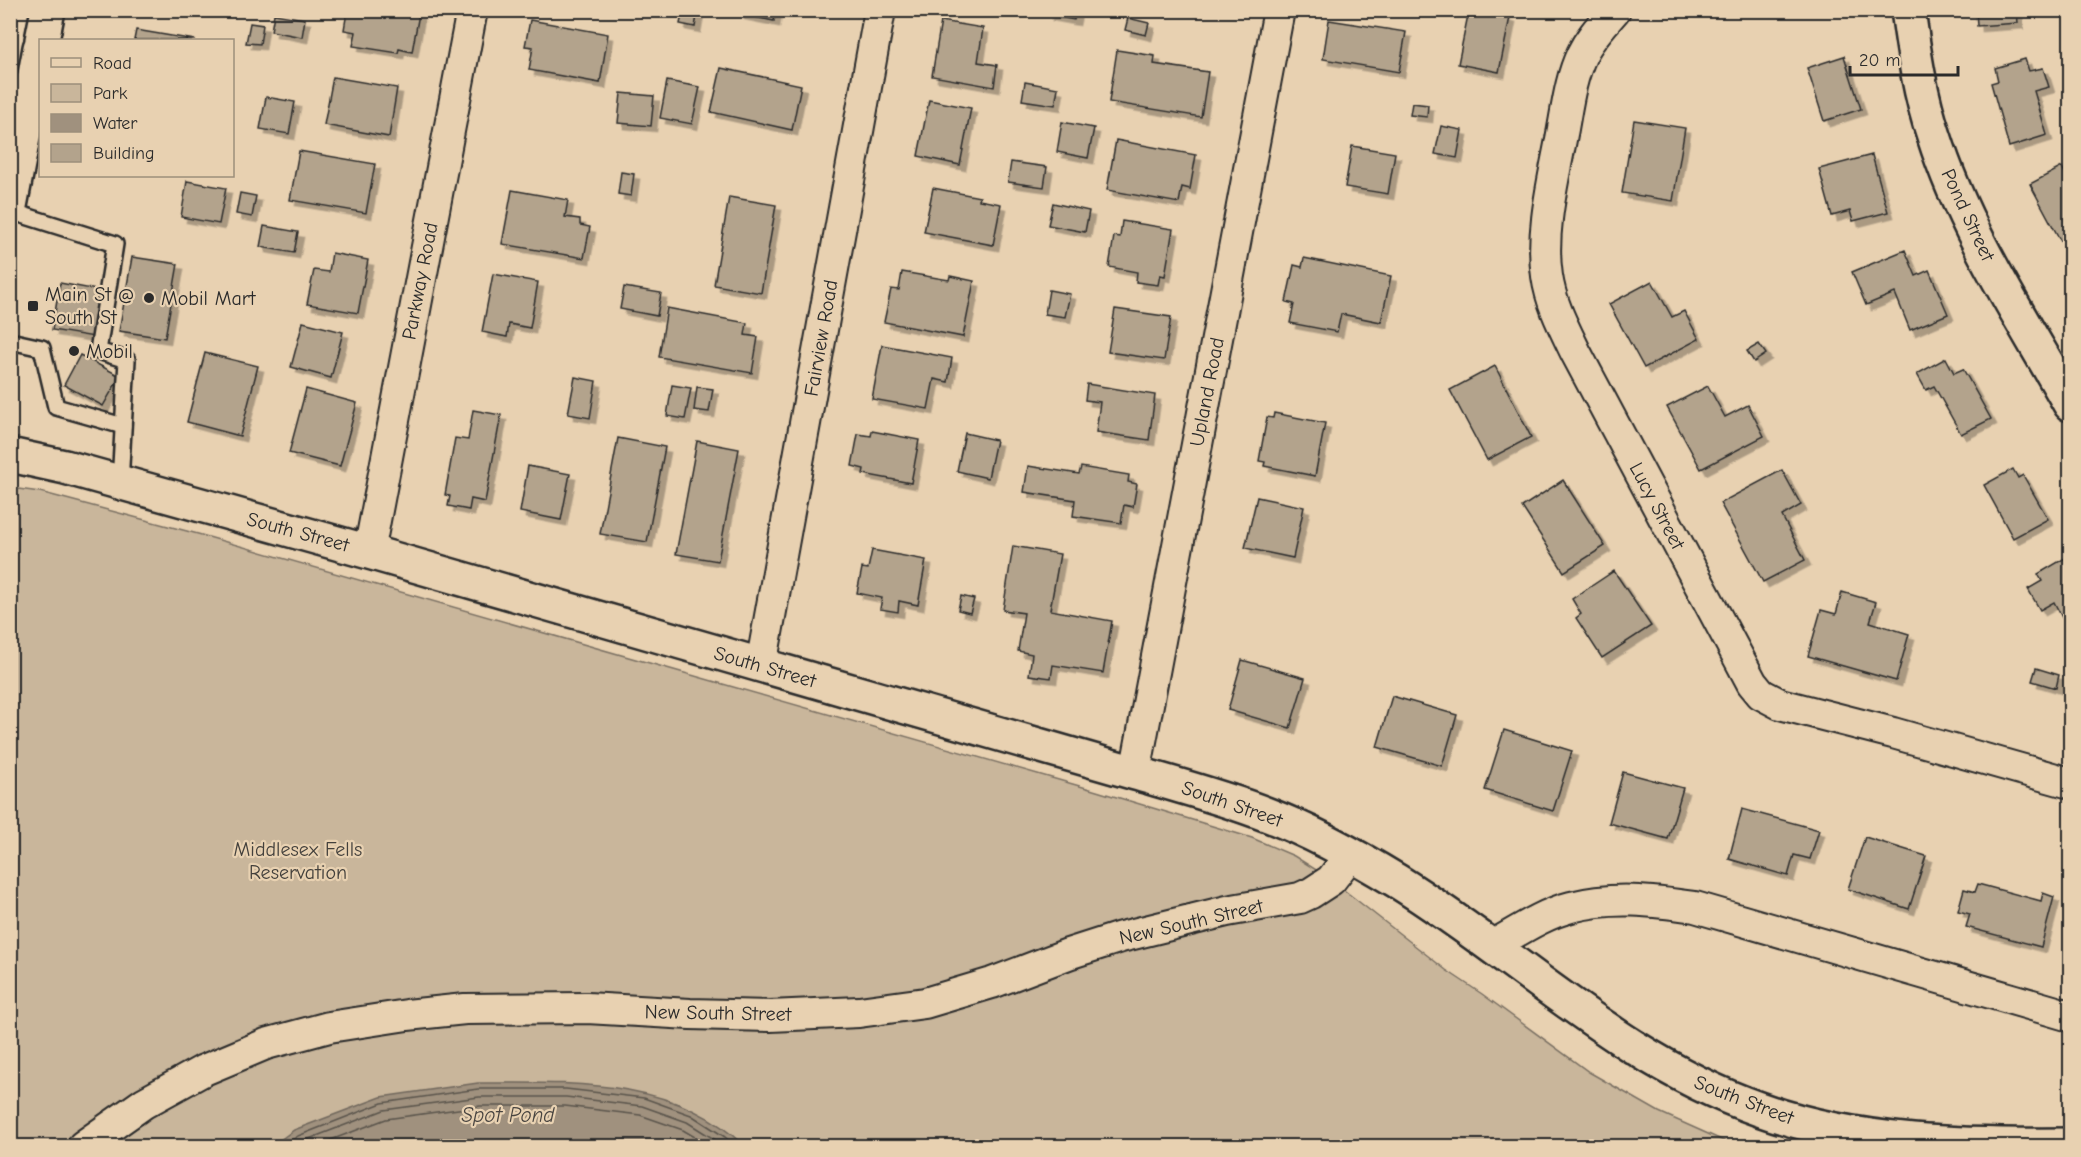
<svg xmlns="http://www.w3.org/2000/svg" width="2081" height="1157" viewBox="0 0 2081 1157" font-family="'Comic Neue',sans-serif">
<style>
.green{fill:#c9b69b;stroke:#7a7063;stroke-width:1.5}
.water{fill:#a0917e;stroke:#71685d;stroke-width:1.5}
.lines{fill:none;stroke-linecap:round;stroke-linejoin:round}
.shore{stroke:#5a544c;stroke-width:1.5}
.building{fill:#b3a38c;stroke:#2b2b2b;stroke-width:1.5;filter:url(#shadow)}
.service-casing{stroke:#2b2b2b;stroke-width:20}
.minor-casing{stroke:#2b2b2b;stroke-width:34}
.tertiary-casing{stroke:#2b2b2b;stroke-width:38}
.secondary-casing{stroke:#2b2b2b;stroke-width:38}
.primary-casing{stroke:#2b2b2b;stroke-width:38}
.service{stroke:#e8d1b1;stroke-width:15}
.minor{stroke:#e8d1b1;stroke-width:30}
.tertiary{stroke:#e8d1b1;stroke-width:33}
.secondary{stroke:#e8d1b1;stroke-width:33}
.primary{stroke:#e8d1b1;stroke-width:33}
.poi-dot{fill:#2b2b2b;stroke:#e8d1b1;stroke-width:2}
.labels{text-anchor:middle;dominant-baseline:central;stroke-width:4.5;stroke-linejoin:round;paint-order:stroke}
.street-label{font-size:20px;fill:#2b2b2b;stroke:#e8d1b1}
.poi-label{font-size:20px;fill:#2b2b2b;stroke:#e8d1b1;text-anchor:start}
.park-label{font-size:20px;fill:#43403c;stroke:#e8d1b1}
.water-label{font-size:21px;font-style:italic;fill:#484440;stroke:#e8d1b1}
</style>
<defs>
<filter id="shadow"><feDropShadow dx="5.5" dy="5.5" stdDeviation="0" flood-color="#0004"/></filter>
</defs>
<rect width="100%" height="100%" fill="#e8d1b1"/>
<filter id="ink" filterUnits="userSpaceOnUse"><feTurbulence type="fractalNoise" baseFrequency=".0167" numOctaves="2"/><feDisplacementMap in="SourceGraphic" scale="12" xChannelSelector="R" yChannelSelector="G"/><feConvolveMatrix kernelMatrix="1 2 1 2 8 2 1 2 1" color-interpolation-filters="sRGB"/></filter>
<g filter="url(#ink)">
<!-- green -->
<path class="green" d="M11,488l29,4 158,42 892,255 162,49 42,18 32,20 120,94 36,24 107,78 70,40 76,34h-1724z"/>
<!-- water -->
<path class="water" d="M478,1083c90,0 197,-6 266,63h-472l22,-16 87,-33z"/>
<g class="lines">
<!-- shore -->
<g class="shore">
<path d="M283,1146l15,-10 84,-33 96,-14h88l78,9 47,17 34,22 10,9"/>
<path d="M295,1146l6,-4 83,-32 95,-13h87l76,9 45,16 38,24"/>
<path d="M315,1146l71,-27 94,-13h85l75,9 43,15 27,16"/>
</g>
</g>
<!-- building -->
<g class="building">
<path d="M360,10h46v2l13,2 -7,38 -13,-3 -1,4 -45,-7 3,-14 -12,-2 3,-18 12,2z"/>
<path d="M683,10h15l-3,17 -15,-3z"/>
<path d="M740,10h36l-2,11 -35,-7z"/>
<path d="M1048,10h28l-2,10 -27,-5z"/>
<path d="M1469,10h11l30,7 -11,55 -41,-8z"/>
<path d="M1976,10h53v1h-12l1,12 -41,3z"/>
<path d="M274,14l31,5 -3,18 -31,-6z"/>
<path d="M1128,18l21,5 -3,12 -21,-5z"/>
<path d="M530,20l78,14 -8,49 -71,-13 4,-23 -8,-1z"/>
<path d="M1329,20l77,12 -7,40 -76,-13z"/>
<path d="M941,21l42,7 -5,34 19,3 -3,22 -62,-11z"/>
<path d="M250,23l13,2 -3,19 -14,-1z"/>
<path d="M136,30l59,10h-61z"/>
<path d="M1117,50l38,6 -1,8 54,8 -7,45 -92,-15z"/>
<path d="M1844,56l17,53 -37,12 -17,-53z"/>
<path d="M2025,59l4,12 14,-3 6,19 -15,4 13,44 -38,12 -18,-64 7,-2 -3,-13z"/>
<path d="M721,68l80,17 -9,45 -81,-18z"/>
<path d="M333,77l64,11 -8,49 -65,-12z"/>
<path d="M667,81l33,6 -8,37 -32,-6z"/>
<path d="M1025,82l33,6 -3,17 -33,-5z"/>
<path d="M621,93l33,3 -3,30 -33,-3z"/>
<path d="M266,97l29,5 -6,32 -29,-5z"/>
<path d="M929,100l42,8 -11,57 -42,-9z"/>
<path d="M1412,103l16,2 -1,12 -17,-2z"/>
<path d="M1634,120l51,8 -12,73 -51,-8z"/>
<path d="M1062,122l32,6 -6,30 -31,-6z"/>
<path d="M1441,126l21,4 -5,28 -22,-4z"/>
<path d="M1116,140l80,15 -6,34 -8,-2 -3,16 -72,-13z"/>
<path d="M1352,146l43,7 -7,41 -43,-7z"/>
<path d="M299,151l76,13 -9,49 -76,-13z"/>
<path d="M1872,155l16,57 -35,9 -3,-10 -18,5 -13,-47z"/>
<path d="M1011,162l36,5 -3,20 -36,-5z"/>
<path d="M2062,167l8,16v63l-5,3 -35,-65z"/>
<path d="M621,172l13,2 -3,22 -13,-2z"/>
<path d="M187,181l39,7 -7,36 -38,-7z"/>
<path d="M933,188l47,9 -1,3 22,4 -8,41 -69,-13z"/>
<path d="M512,190l56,10 -3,17 15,2v6l10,2 -6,31 -82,-14z"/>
<path d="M240,193l16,3 -4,21 -16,-3z"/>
<path d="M729,197l47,8 -15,88 -47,-8z"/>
<path d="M1053,203l36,8 -4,21 -37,-7z"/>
<path d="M1122,221l51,8 -8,47 -5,-1 -2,10 -22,-3 1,-10 -28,-5 5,-31 6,1z"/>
<path d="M264,226l34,6 -4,21 -34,-6z"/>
<path d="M1905,250l11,26 13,-6 19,44 -38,16 -15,-37 -29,12 -14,-33z"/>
<path d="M332,253l36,7 -10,53 -51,-9 7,-34 15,2z"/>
<path d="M132,257l46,7 -13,74 -46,-7z"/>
<path d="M1304,258l87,18 -10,46 -40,-8 -4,18 -47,-9 4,-19 -8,-2 8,-37 8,2z"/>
<path d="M902,272l47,8 1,-4 24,5 -11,56 -79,-15 7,-33 8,1z"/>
<path d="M493,274l45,8 -8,46 -21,-4 -2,13 -25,-5z"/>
<path d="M1652,281l20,36 12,-6 15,28 -55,29 -35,-64z"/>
<path d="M60,283l42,8 -8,46 -42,-7z"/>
<path d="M624,287l37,6 -4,23 -37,-7z"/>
<path d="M1049,290l21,4 -5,23 -20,-3z"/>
<path d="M667,308l80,15 -2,12 13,2 -6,36 -93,-16z"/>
<path d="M1115,309l56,8 -7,43 -56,-8z"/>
<path d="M303,322l40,10 -12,46 -40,-11z"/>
<path d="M1759,344l7,10 -12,8 -7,-11z"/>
<path d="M882,345l70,13 -4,24 -14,-3 -6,30 -56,-10z"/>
<path d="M205,353l53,13 -18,70 -53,-14z"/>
<path d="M80,355l40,21 -17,30 -39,-21z"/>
<path d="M1946,358l8,15 9,-4 28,50 -30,15 -27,-48 -8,4 -9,-16z"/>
<path d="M1495,366l36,71 -44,23 -37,-70z"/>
<path d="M575,377l21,4 -6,37 -22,-4z"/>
<path d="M1087,384l68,11 -6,45 -53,-8 4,-30 -15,-2z"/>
<path d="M672,385l19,3 -6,31 -18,-3z"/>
<path d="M1708,386l17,31 23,-12 16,31 -63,33 -34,-62z"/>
<path d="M697,387l16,2 -4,23 -15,-2z"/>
<path d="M306,389l51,14 -17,63 -51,-13z"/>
<path d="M473,410l28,5 -16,87 -14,-3 -2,11 -21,-4 2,-10 -5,-1 10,-57 13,2z"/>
<path d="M1274,413l51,10 -10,53 -51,-10 1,-4 -6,-1 8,-44 6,1z"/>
<path d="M872,431l47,9 -8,43 -48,-9 1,-5 -12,-3 6,-32 13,2z"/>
<path d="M965,433l31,7 -8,38 -31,-7z"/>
<path d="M618,438l47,9 -18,95 -47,-8z"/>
<path d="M697,441l42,8 -21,112 -42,-7z"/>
<path d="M528,466l42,8 -9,46 -41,-8z"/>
<path d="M1028,466l51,8 2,-7 48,8 -1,7 9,2 -4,23 -9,-2 -3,18 -48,-7 2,-16 -51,-8z"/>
<path d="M2013,469l5,9 5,-3 25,44 -35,19 -29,-53z"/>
<path d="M1782,470l19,35 -19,11 23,44 -42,22 -43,-79z"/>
<path d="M1563,480l42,66 -41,26 -42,-65z"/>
<path d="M1257,497l47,10 -11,51 -48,-10z"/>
<path d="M1013,546l47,8 -10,56 62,11 -9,52 -50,-8 -2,13 -22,-3 3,-21 -14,-3 6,-38 -21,-3z"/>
<path d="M872,550l54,10 -8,45 -19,-4 -1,11 -18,-3 2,-11 -25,-5 5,-25 6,1z"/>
<path d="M2070,555v78l-16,-31 -14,8 -12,-21 14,-8 -4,-7z"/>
<path d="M1614,571l37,55 -49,32 -26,-40 5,-4 -9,-15z"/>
<path d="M1842,592l34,10 -6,20 39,12 -13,47 -88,-25 13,-46 15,4z"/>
<path d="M961,596l13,3 -4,14 -12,-3z"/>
<path d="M1242,660l63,18 -15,50 -62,-18z"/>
<path d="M2036,668l23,7 -3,13 -24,-7z"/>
<path d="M1392,696l65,19 -15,51 -65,-19z"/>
<path d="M1504,730l68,21 -19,60 -68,-21z"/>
<path d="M1623,772l60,16 -15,51 -59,-16z"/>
<path d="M1742,809l77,21 -9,29 -16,-4 -6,21 -59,-17z"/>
<path d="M1865,837l61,19 -17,53 -61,-20z"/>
<path d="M1978,884l63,17 2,-8 11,4 -13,50 -75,-20 4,-13 -12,-3 6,-22 11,3z"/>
</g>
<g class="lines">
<!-- service casing -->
<g class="service-casing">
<g id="service">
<path d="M10,211l105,33 -17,107 29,9 -7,123"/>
<path d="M10,341l32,7 14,59 67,19"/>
</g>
</g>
<!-- minor casing -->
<g class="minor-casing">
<g id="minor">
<path d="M1615,10c-12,14 -25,27 -33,44 -12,25 -15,54 -20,80 -8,44 -22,97 -15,142 4,28 17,52 29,77l176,330 9,11 19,10 113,29 177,50"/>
<path d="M369,552l103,-542"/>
<path d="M761,666l119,-656"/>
<path d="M1135,773l144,-763"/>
<path d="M1492,946c25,-14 51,-32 79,-39 42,-11 82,-6 124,0l375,109"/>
<path d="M83,1146l61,-43 60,-33 62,-26 63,-17 78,-12 58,-6 122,-1 103,6 80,2 89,-4 66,-9 67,-20 76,-29 53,-17 106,-26 73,-13 11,-5 20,-13 20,-26"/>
</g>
</g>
<!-- tertiary casing -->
<g class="tertiary-casing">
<path id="tertiary" d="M1908,10c6,43 12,85 26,126 30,95 87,181 136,268"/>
</g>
<!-- secondary casing -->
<g class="secondary-casing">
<path id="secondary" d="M10,455l55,12 304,85 766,221c45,13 90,25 133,42 45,17 88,41 129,66 121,75 225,180 362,228 100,36 206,37 311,36"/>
</g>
<!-- primary casing -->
<g class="primary-casing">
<g id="primary">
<path d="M42,40l6,-30"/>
<path d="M10,206l30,-158"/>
</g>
</g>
<!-- service -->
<use href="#service" class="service"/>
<!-- minor -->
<use href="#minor" class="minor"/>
<!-- tertiary -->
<use href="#tertiary" class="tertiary"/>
<!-- secondary -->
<use href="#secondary" class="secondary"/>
<!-- primary -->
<use href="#primary" class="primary"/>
</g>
</g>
<!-- markers -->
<g class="poi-dot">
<circle cx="149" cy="298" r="6"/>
<rect x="27" y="300" width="12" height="12" rx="3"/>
<circle cx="74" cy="351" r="6"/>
</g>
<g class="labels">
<!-- street labels -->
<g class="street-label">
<text transform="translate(1968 215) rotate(65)">Pond Street</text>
<text transform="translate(420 281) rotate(-79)">Parkway Road</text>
<text transform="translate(821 338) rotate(-80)">Fairview Road</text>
<text transform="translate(1207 392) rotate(-79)">Upland Road</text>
<text transform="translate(1657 506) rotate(62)">Lucy Street</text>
<text transform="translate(298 532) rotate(15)">South Street</text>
<text transform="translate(765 667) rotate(16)">South Street</text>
<text transform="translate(1232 804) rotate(19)">South Street</text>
<text transform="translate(1191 922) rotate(-13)">New South Street</text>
<text transform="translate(718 1013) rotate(1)">New South Street</text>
<text transform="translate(1744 1100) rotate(21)">South Street</text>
</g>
<!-- poi labels -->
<g class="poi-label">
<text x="45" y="294">Main St @<tspan x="45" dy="23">South St</tspan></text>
<text x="161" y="298">Mobil Mart</text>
<text x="86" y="351">Mobil</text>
</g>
<!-- park labels -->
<g class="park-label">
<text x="298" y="849">Middlesex Fells<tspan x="298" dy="23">Reservation</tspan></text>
</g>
<!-- water labels -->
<g class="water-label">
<text x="508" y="1115">Spot Pond</text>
</g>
</g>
<!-- margin -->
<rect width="2081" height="1157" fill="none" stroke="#e8d1b1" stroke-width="36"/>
<rect x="18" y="18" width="2045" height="1121" fill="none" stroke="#2b2b2b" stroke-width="2" filter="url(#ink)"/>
<!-- legend -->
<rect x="39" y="39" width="195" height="138" fill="#e8d1b1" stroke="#9c8f7b" stroke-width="1.5"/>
<rect x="51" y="58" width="30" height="9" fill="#e8d1b1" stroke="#9c8f7b" stroke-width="1.5"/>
<text x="93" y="69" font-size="18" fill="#2b2b2b">Road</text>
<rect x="51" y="84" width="30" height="18" fill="#c9b69b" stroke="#9c8f7b" stroke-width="1.5"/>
<text x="93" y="99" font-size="18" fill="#2b2b2b">Park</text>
<rect x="51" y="114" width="30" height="18" fill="#a0917e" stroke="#9c8f7b" stroke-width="1.5"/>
<text x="93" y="129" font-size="18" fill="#2b2b2b">Water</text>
<rect x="51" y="144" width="30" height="18" fill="#b3a38c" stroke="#9c8f7b" stroke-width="1.5"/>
<text x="93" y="159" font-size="18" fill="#2b2b2b">Building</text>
<!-- scale -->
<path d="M1850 66v9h108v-9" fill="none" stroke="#2b2b2b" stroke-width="3"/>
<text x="1859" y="66" font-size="18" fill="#2b2b2b" stroke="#e8d1b1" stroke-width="4.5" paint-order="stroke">20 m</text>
</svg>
